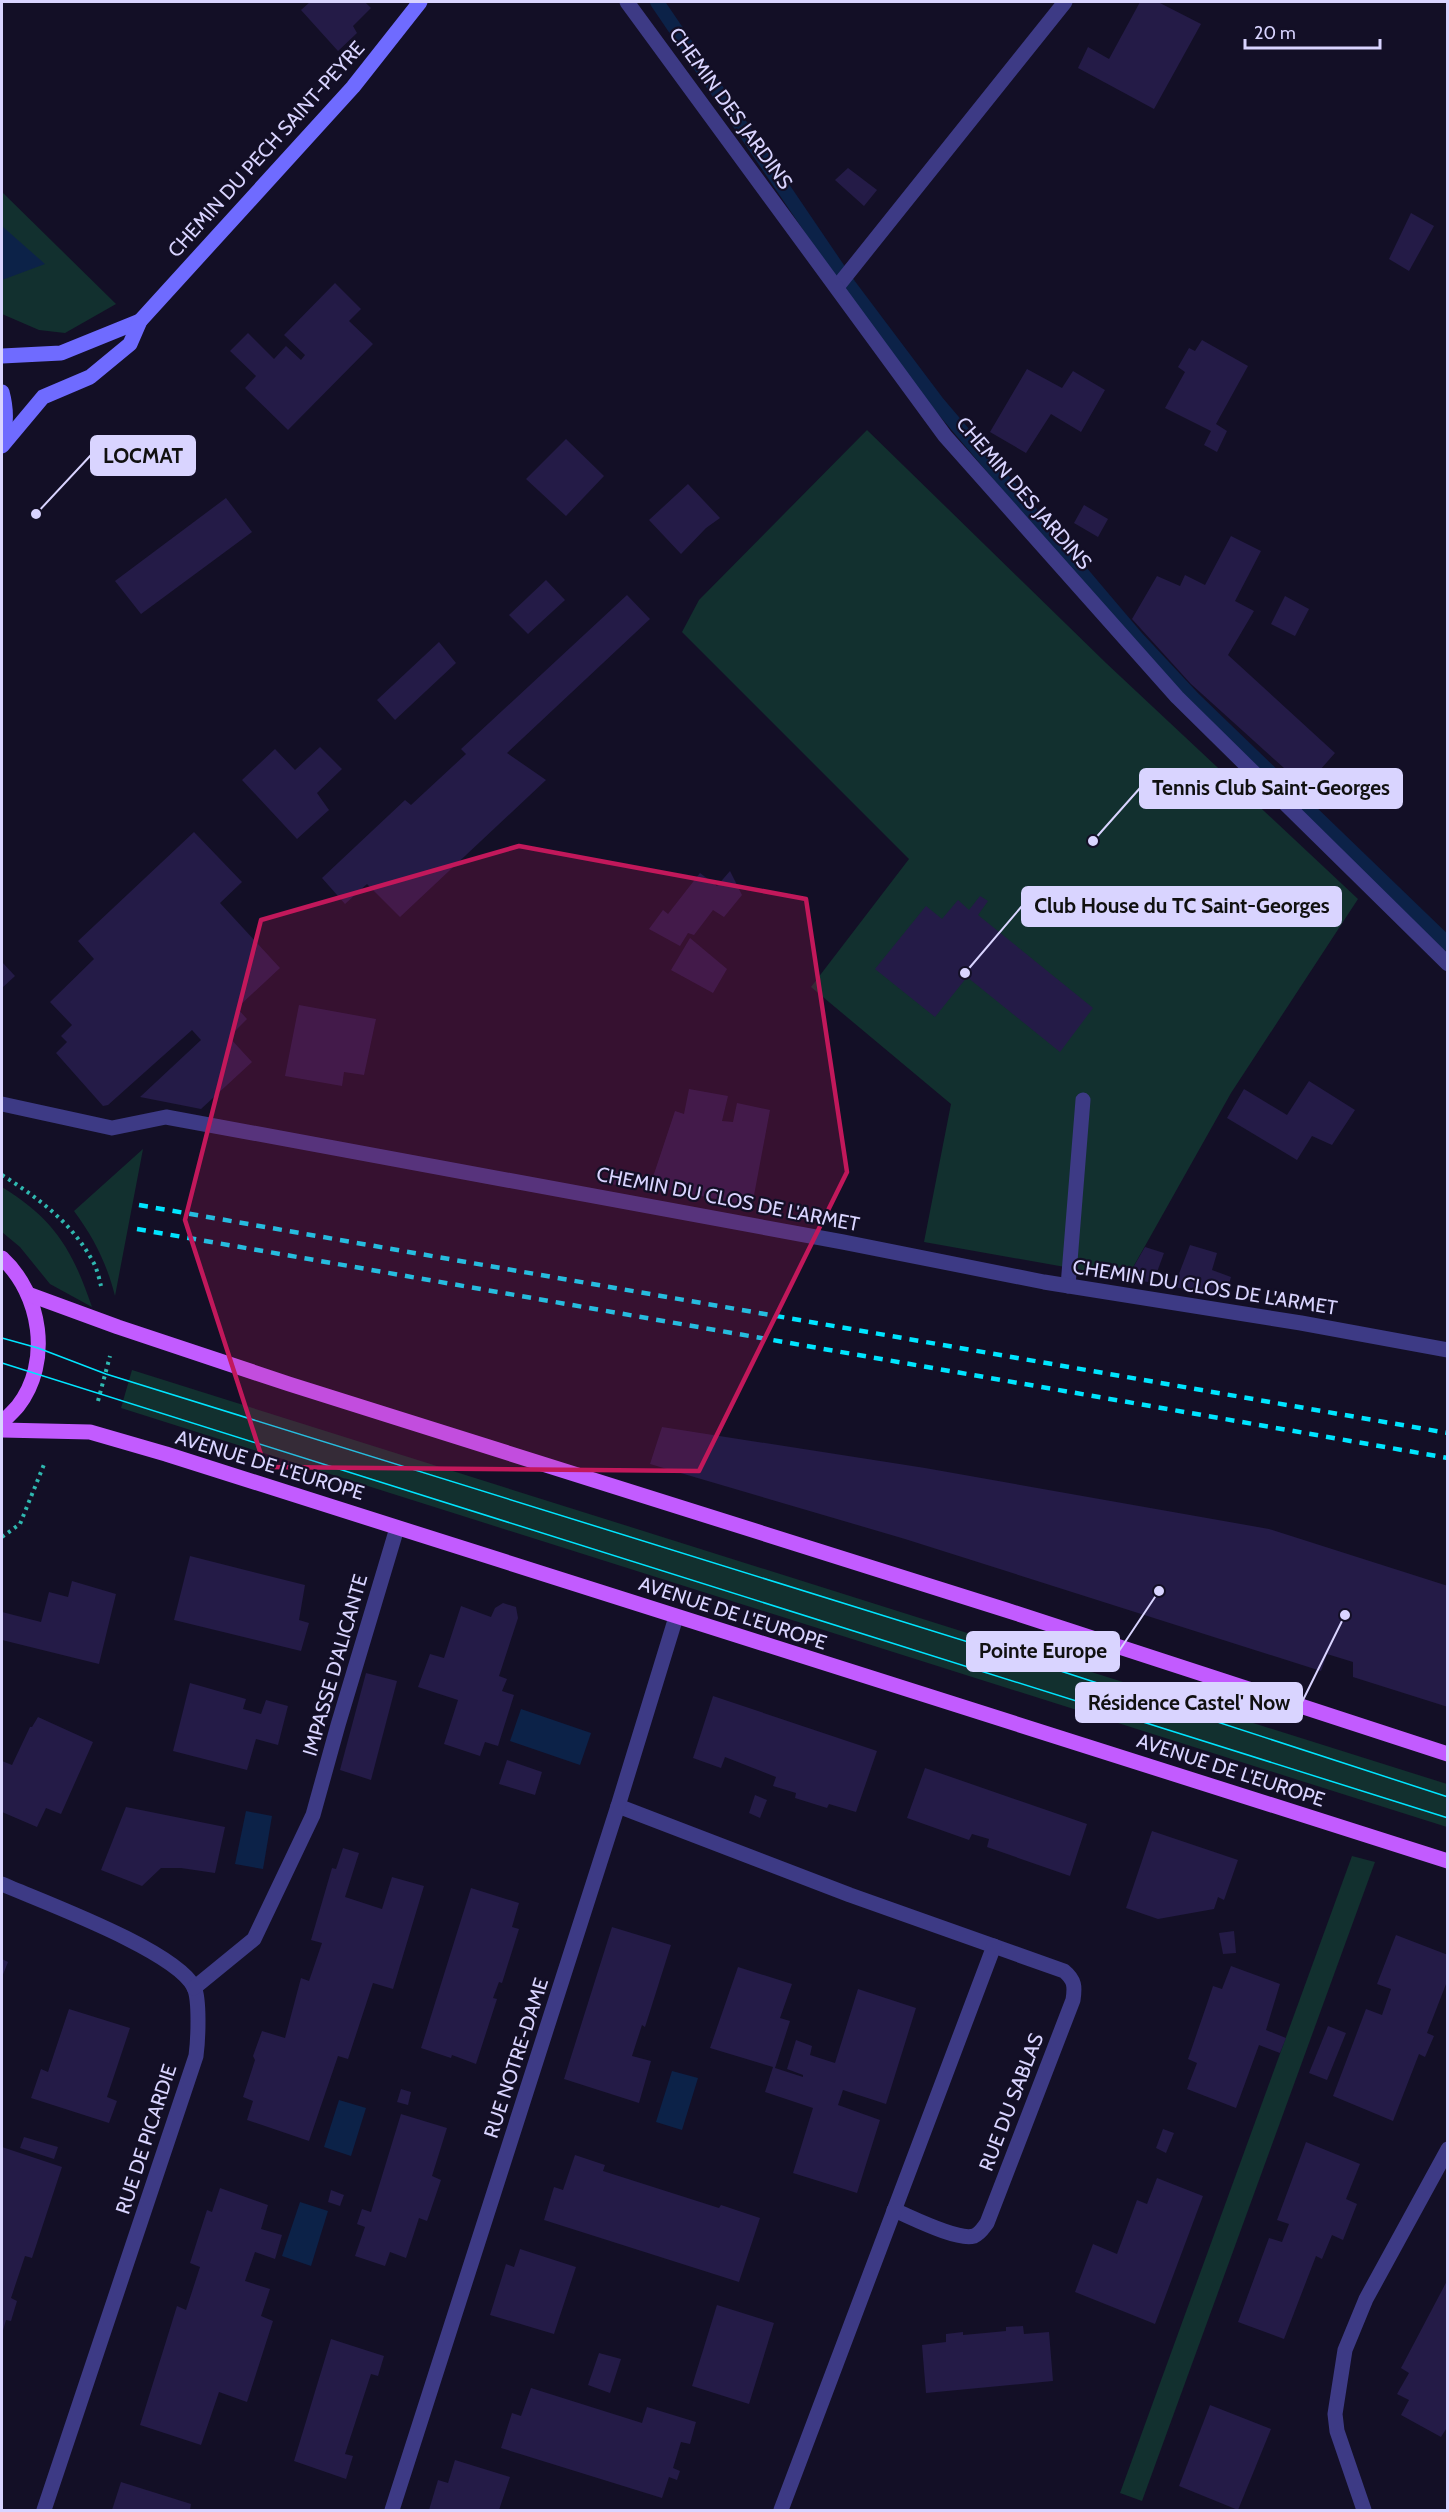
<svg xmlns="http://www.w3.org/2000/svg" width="1449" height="2512" viewBox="0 0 1449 2512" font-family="Cabin,sans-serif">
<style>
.green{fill:#12302f}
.water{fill:#0c2248}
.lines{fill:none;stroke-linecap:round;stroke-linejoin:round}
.stream{stroke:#0c2248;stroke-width:14}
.building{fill:#241b47}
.path{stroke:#2fb8b0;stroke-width:4;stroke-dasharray:3 4.5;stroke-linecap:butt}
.lane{stroke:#3d3a85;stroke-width:15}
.street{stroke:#3d3a85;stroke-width:15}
.secondary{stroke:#6f6bff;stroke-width:15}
.primary{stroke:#c25bff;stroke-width:15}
.tram{stroke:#00e5ff;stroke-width:1.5}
.rail{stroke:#00e5ff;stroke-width:4.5;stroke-dasharray:9 8;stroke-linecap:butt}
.marked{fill:#c2185b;fill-opacity:0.2;stroke:#c2185b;stroke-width:4.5;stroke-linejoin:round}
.labels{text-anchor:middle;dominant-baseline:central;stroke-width:4.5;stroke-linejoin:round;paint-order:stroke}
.street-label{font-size:20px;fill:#d9d4ff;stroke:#130f26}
.leader{fill:none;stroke:#d9d4ff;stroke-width:2}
.callout-dot{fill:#d9d4ff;stroke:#130f26;stroke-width:2}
.callout{fill:#d9d4ff;stroke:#d9d4ff;stroke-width:2}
.callout-label{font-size:21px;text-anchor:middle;font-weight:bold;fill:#111}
</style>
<rect width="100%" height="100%" fill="#130f26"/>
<!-- green -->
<g class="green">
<path d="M2,192l114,112 -51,29 -26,-3 -37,-16z"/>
<path d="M867,430l239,233 252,236 -127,194 -104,185 -203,-36 27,-138 -140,-117 98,-128 -227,-227 17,-32z"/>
<path d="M143,1149l-28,147c-8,-32 -21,-58 -41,-85z"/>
<path d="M2,1187c53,33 70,62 90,120l-42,-23 -30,-37 -18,-15z"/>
<path d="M132,1370l1315,414v43l-1326,-419z"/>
<path d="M1352,1856l23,6 -233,639 -22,-8z"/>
</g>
<!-- water -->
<g class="water">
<path d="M2,226l43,38 -43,16z"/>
<path d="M521,1709l70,24 -11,32 -70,-24z"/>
<path d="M246,1811l26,5 -9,53 -28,-5z"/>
<path d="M672,2071l26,7 -16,52 -26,-8z"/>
<path d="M339,2100l27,8 -15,48 -27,-9z"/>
<path d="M300,2202l28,9 -17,55 -29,-10z"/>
</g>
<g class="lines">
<!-- stream -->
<path class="stream" d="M657,2l192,283 88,117 200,236 56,60 255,246"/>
</g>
<!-- building -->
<g class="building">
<path d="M310,2h55l6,6 -18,18 4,7 -19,18 -37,-41z"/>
<path d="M1140,2h18l43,22 -47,85 -76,-41 10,-21 21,12z"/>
<path d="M848,168l29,22 -13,16 -29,-26z"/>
<path d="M1411,213l23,13 -25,45 -20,-12z"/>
<path d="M335,283l26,26 -12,12 24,23 -85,86 -43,-42 11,-12 -26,-25 18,-18 26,26 12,-13 15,14 4,-5 -21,-20z"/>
<path d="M1202,340l46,26 -32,58 11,7 -10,21 -13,-7 7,-14 -46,-23 20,-36 -7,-5 11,-19 6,3z"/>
<path d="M1027,369l35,19 11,-17 32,19 -24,42 -30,-18 -25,39 -36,-21z"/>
<path d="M566,439l38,37 -38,40 -40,-37z"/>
<path d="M688,484l32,34 -14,10 -25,26 -32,-34z"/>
<path d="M226,498l26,34 -111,82 -26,-33z"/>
<path d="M1084,505l24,14 -10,18 -24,-14z"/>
<path d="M1231,536l30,15 -26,50 19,10 -26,44 107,98 -30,34 -114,-103 -59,-65 25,-43 23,10 5,-11 20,10z"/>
<path d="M546,580l19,20 -37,34 -19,-19z"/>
<path d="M627,595l23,24 -143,134 39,27 -146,137 -33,-33 -22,20 -23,-26 83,-78 6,5 55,-51 -5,-5z"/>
<path d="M1285,596l24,13 -14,27 -24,-12z"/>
<path d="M439,642l17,21 -61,57 -18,-20z"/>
<path d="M320,747l22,22 -25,24 12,17 -32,29 -55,-59 33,-31 20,21z"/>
<path d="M194,832l48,50 -22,21 60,65 -43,40 10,11 -18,18 23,25 -51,47 -61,-12 61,-57 -9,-10 -84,75 -5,1 -47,-53 11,-11 -6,-6 11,-11 -22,-23 44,-43 -16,-18z"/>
<path d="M730,871l12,24 -18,22 -11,-7 -19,25 -6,-2 -8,13 -31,-17 14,-19 5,4 32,-41 17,13z"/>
<path d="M980,896l8,5 -10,14 115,93 -33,44 -93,-75 -32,40 -60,-48 51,-63 16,13 16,-19 11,10z"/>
<path d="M690,938l37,31 -14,24 -42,-23z"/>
<path d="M2,962l13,14 -13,12z"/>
<path d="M299,1005l77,14 -12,56 -20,-3 -2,14 -57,-10z"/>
<path d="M1309,1081l46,29 -23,35 -20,-9 -15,24 -70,-42 17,-29 43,26z"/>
<path d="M689,1089l39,7 -6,25 11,1 4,-19 33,7 -18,96 -102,-20 25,-75 9,3z"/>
<path d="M611,1172l12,2 -3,12 -12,-3z"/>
<path d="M1190,1245l27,8 -5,17 19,7 -3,10 -10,8 -44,-8z"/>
<path d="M1145,1247l19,6 -11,30 -26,-5z"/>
<path d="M662,1427l263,41 344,61 179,57v121l-95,-30v-15l-26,-8 -6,17 -416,-132 -255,-75z"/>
<path d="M190,1556l115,29 -6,35 10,3 -8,28 -127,-31z"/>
<path d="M72,1581l44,13 -17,70 -97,-24v-28l39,10 8,-30 19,5z"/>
<path d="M503,1603l13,4 2,11 -19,58 8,3 -5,12 12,4 -16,51 -13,-4 -5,14 -36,-12 14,-44 -40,-13 12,-33 14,4 17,-52 30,11 4,-9z"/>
<path d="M366,1673l31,8 -26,99 -31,-10z"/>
<path d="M190,1683l56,16 -3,10 18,5 5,-14 22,6 -10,39 -22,-6 -9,31 -74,-19z"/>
<path d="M713,1696l164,55 -21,61 -27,-8 -2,4 -32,-10 1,-5 -23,-7 3,-9 -51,-20 -4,11 -28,-10z"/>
<path d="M38,1717l55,25 -32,72 -15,-6 -9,19 -35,-15v-51l10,4 18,-38h2z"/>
<path d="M507,1760l35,12 -7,23 -36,-11z"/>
<path d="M925,1768l162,56 -17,52 -83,-29 2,-8 -17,-5 -3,6 -62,-22z"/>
<path d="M755,1795l12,5 -7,18 -11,-5z"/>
<path d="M126,1807l99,20 -10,46 -34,-5h-20l-19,18 -41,-16z"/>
<path d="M1152,1831l86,29 -14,40 -6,-3 -4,12 -56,10 -32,-11z"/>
<path d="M343,1848l16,5 -14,44 37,12 10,-32 32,9 -31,103 -20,-6 -25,76 -10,-3 -29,85 -62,-21 6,-19 -10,-4 12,-37 -2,-4 9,-25 23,7 16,-60 8,3 13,-38 -11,-3 21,-72 4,1z"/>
<path d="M471,1888l48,15 -7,24 7,2 -17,54 -3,-1 -6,16 4,1 -21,65 -24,-9 -1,3 -30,-10z"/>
<path d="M612,1927l59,18 -26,82 -3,-2 -10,31 19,5 -12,42 -75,-24z"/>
<path d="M1234,1931l2,22 -13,1 -4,-21z"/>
<path d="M1396,1935l52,20v24l-21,54 7,3 -9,21 -6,-3 -26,67 -60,-25 33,-87 16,6 9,-26 -14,-5z"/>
<path d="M2,1959l6,3 -6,15z"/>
<path d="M1231,1966l49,18 -14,46 20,8 -6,15 -21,-8 -23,63 -49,-19 10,-26 -9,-4 20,-58 5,-15 9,3z"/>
<path d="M738,1967l54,17 -12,34 10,3 -15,47 28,9v-2l-16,-6 9,-29 16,6 -2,9 25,8 23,-74 58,19 -30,96 -43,-14 -5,15 42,15 -23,73 -64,-20 20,-65 -48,-16 8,-25 -63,-19z"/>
<path d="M69,2009l61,19 -23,69 10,4 -8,22 -78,-25 10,-29 7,3z"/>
<path d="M1328,2026l18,7 -19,47 -18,-7z"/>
<path d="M401,2089l10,3 -3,13 -11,-3z"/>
<path d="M401,2114l46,14 -15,48 9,4 -14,41 -8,-3 -13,40 -16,-6 -5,14 -30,-10 10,-29 -8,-3 5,-15 9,3z"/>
<path d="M1163,2129l11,4 -8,20 -10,-5z"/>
<path d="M24,2137l34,10 -4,12 -34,-11z"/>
<path d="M1306,2142l54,22 -14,35 11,5 -14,36 -11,-5 -10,24 -6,-3 -32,83 -46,-17 31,-84 13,4 7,-18 -12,-4z"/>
<path d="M2,2147l60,20 -30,91 -7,-2 -14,42 6,3 -6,20 -5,-1 -4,14z"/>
<path d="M575,2155l30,10 -2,6 116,37 2,-3 39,13 -21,64 -195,-62 10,-33 9,3z"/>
<path d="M1157,2178l46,18 -48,128 -80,-32 18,-48 24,10 20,-54 10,4z"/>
<path d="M220,2188l48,17 -7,24 21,6 -7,24 -20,-7 -10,29 25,8 -9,27 12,5 -26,81 -28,-10 -18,53 -61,-20 37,-119 9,4 14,-43 -10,-4 17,-53 5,2z"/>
<path d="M331,2190l13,5 -4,11 -12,-4z"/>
<path d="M520,2249l56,18 -22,67 -64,-19 16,-51 8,3z"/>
<path d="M1448,2279v147l-7,11 -40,-22 8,-15 -12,-6 12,-21 -8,-5z"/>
<path d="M717,2305l57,18 -25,81 -57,-18z"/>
<path d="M1023,2326l1,8 25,-2 4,49 -127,12 -4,-48 24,-3v-8l17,-2v3l22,-2 21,-2v-4z"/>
<path d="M331,2339l53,17 -6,20 -7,-2 -26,80 8,2 -7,23 -52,-18z"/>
<path d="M599,2353l22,6 -11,34 -22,-8z"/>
<path d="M531,2388l111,35 5,-16 49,15 -6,22 -9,-2 -8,26 7,3 -3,9 -8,-3 -7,21 -161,-50 11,-35 9,3z"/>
<path d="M1210,2405l61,24 -33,81 -59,-24z"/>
<path d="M455,2460l55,17 -11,33h-70l9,-30 10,3z"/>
<path d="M121,2482l70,22 -1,6h-78z"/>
</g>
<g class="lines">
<!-- path -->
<g class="path">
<path d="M2,1175c35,22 70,48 90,85 5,8 7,18 9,26"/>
<path d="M98,1401l12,-45"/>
<path d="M2,1537l18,-13 25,-62"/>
</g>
<!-- lane -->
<g class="lane">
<path d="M837,287l228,-285"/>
<path d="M1068,1286l15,-186"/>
</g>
<!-- street -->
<g class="street">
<path d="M627,2l318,434 232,261 271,267"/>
<path d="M2,1104l110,24 54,-11 677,125 201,40 257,41 147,27"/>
<path d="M618,1806l232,89 214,76c11,9 11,16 9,29l-86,223c-4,5 -6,10 -13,13 -17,5 -63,-19 -80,-26"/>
<path d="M2,1884c41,18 173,66 192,103 6,13 4,54 2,69l-152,454"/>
<path d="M194,1988l60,-49 59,-124 25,-90 59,-197"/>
<path d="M392,2510l226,-704 58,-189"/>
<path d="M781,2510l213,-564"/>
<path d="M1364,2510l-27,-79 -2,-17 10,-64 21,-51 82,-150"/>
</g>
<!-- secondary -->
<g class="secondary">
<path d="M2,356l59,-3 79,-32"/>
<path d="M2,392c4,15 5,31 0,45"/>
<path d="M2,446l41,-49 47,-20 40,-33 10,-23 213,-234 67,-85"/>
</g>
<!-- primary -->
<g class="primary">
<path d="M2,1258c39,36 50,104 16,148 -5,6 -11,11 -16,17"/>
<path d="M28,1294l90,33 171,57 717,226 442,144"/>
<path d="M2,1430l88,2 76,22 1282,407"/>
</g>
<!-- tram -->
<g class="tram">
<path d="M2,1338l36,10 68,26 933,290 409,133"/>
<path d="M2,1363l1446,455"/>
</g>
<!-- rail -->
<g class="rail">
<path d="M139,1205l1309,228"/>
<path d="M137,1229l1311,229"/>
</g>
</g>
<!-- marked area -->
<path class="marked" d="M519,846l287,53 41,273 -148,299 -434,-4 -80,-247 76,-300z"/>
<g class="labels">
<!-- street labels -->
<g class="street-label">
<text transform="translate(731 108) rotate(54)">CHEMIN DES JARDINS</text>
<text transform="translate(266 149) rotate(-48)">CHEMIN DU PECH SAINT-PEYRE</text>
<text transform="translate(1024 493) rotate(49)">CHEMIN DES JARDINS</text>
<text transform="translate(728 1199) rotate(11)">CHEMIN DU CLOS DE L'ARMET</text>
<text transform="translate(1205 1287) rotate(9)">CHEMIN DU CLOS DE L'ARMET</text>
<text transform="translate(270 1465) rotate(17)">AVENUE DE L'EUROPE</text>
<text transform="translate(733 1613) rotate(18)">AVENUE DE L'EUROPE</text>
<text transform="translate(335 1665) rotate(-74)">IMPASSE D'ALICANTE</text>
<text transform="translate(1231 1770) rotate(18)">AVENUE DE L'EUROPE</text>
<text transform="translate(516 2058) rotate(-72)">RUE NOTRE-DAME</text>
<text transform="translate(1011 2102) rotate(-69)">RUE DU SABLAS</text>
<text transform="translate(146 2139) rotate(-72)">RUE DE PICARDIE</text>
</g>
</g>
<!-- callouts -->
<path class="leader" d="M36 514L91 455M1093 841L1140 788M965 973L1022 906M1159 1591L1119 1651M1345 1615L1302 1702"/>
<g class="callout-dot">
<circle cx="36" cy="514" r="6"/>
<circle cx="1093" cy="841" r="6"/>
<circle cx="965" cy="973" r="6"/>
<circle cx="1159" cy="1591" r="6"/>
<circle cx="1345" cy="1615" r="6"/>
</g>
<g class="callout">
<rect x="91" y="436" width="104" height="39" rx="6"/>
<rect x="1140" y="769" width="262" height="39" rx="6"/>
<rect x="1022" y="887" width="319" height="39" rx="6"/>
<rect x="967" y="1632" width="152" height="39" rx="6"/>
<rect x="1076" y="1683" width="226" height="39" rx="6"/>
</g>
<g class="callout-label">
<text x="143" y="463">LOCMAT</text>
<text x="1271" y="795">Tennis Club Saint-Georges</text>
<text x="1182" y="913">Club House du TC Saint-Georges</text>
<text x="1043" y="1658">Pointe Europe</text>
<text x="1189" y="1710">Résidence Castel' Now</text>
</g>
<!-- border -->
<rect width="1449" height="2512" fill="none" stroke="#d9d4ff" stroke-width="6"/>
<!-- scale -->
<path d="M1245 39v9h135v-9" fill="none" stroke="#d9d4ff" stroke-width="3"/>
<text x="1254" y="39" font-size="18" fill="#d9d4ff" stroke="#130f26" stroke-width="4.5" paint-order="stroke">20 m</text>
</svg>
